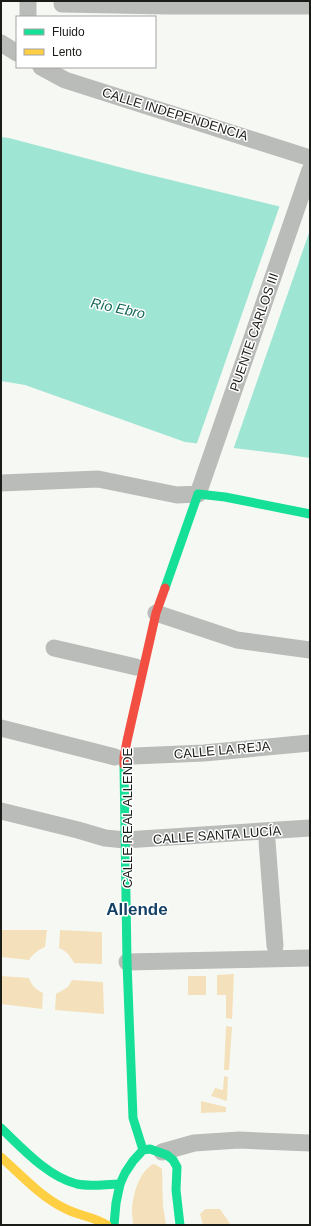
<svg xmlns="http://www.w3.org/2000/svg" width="311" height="1226" viewBox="0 0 311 1226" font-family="Helvetica,sans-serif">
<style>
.green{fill:#f4e1bb}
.water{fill:#9ee5d3}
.pier{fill:#f6f9f3}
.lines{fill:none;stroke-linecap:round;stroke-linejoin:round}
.street{stroke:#babcb9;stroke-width:17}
.fast{stroke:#16e098;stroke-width:9}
.slow{stroke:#ffcf43;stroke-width:9}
.jam{stroke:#f24e42;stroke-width:9}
.labels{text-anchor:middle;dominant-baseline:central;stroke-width:3;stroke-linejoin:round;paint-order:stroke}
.street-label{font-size:13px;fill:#1a1c18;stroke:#fff}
.water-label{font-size:14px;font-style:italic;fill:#146656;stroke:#fff}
.district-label{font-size:17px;font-weight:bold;fill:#144166;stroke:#fff}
</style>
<rect width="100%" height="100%" fill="#f6f9f3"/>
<!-- green -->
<g class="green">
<path d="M1,930h46l-2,17c-7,3 -12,7 -16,13l-28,-3z"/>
<path d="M60,930l42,2v32l-28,-1c-4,-7 -7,-12 -15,-15z"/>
<path d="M234,974l-2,45 -6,-1v-23h-9v-20z"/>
<path d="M1,976l28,2c3,8 6,11 14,15l-1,16 -41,-5z"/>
<rect x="188" y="976" width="18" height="19"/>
<path d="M72,980l31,2 1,32 -49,-4 1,-16 12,-7z"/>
<path d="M226,1026l6,1 -3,43h-5z"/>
<path d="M224,1076l4,1 -1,24 -16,-5 4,-8 8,2z"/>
<path d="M201,1101l25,6v5l-25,1z"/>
<path d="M154,1164l4,2 4,3 1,37 3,19h-33c0,-4 -1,-9 -1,-13 0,-15 7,-42 22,-48z"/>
<path d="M205,1209h15l11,16h-28l-3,-11z"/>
</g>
<!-- water -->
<path class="water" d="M1,137l8,1 129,34 172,42v244l-27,-4 -98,-12 -160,-57 -24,-4z"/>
<!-- pier -->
<path class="pier" d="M280,205l30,7v18l-77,220 -37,-4z"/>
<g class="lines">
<!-- street -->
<g class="street">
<path d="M28,1v16"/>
<path d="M62,4l104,2h144"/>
<path d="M1,43l16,10"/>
<path d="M41,67l24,13 245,78"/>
<path d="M1,483l97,-4 79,16 21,-1 112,-324"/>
<path d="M156,613l81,27 73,10"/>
<path d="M54,648l82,19"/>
<path d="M1,728l114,29"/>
<path d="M134,756l70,-3 106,-10"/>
<path d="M1,811l77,19 27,8 20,2 185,-12"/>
<path d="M267,841l8,105"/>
<path d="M127,962l183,-4"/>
<path d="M162,1152l32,-9 45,-3 71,3"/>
</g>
<!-- fast -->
<g class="fast">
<path d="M165,588l33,-94 27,3 85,17"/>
<path d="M124,765l3,197 6,156 10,32"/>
<path d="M1,1128c21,20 47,49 76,56 14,3 29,0 43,0"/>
<path d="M114,1225l2,-22 4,-19 5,-11 8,-12 10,-11 7,-1 17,6 6,5 4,7 -1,23 4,35"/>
</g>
<!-- slow -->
<path class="slow" d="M1,1157c20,18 39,39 63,51 14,8 29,8 43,17"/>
<!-- jam -->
<path class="jam" d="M124,765v-8l3,-16 29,-128 9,-25"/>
</g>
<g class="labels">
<!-- street labels -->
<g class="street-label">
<text transform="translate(175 114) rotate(17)">CALLE INDEPENDENCIA</text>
<text transform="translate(254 332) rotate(-71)">PUENTE CARLOS III</text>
<text transform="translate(222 750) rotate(-5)">CALLE LA REJA</text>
<text transform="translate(127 818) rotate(-90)">CALLE REAL ALLENDE</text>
<text transform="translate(217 835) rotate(-4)">CALLE SANTA LUCÍA</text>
</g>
<!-- water labels -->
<g class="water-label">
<text transform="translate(118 308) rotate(12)">Río Ebro</text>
</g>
<!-- district labels -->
<g class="district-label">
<text x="137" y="909">Allende</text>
</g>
</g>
<!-- border -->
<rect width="311" height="1226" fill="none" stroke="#1a1c18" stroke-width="4"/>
<!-- legend -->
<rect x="16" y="16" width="140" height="52" fill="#ffffff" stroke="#a3a4a3"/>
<rect x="24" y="29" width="20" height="6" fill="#16e098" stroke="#a3a4a3"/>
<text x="52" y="36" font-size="12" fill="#1a1c18">Fluido</text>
<rect x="24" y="49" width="20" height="6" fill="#ffcf43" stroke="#a3a4a3"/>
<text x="52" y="56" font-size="12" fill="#1a1c18">Lento</text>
</svg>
